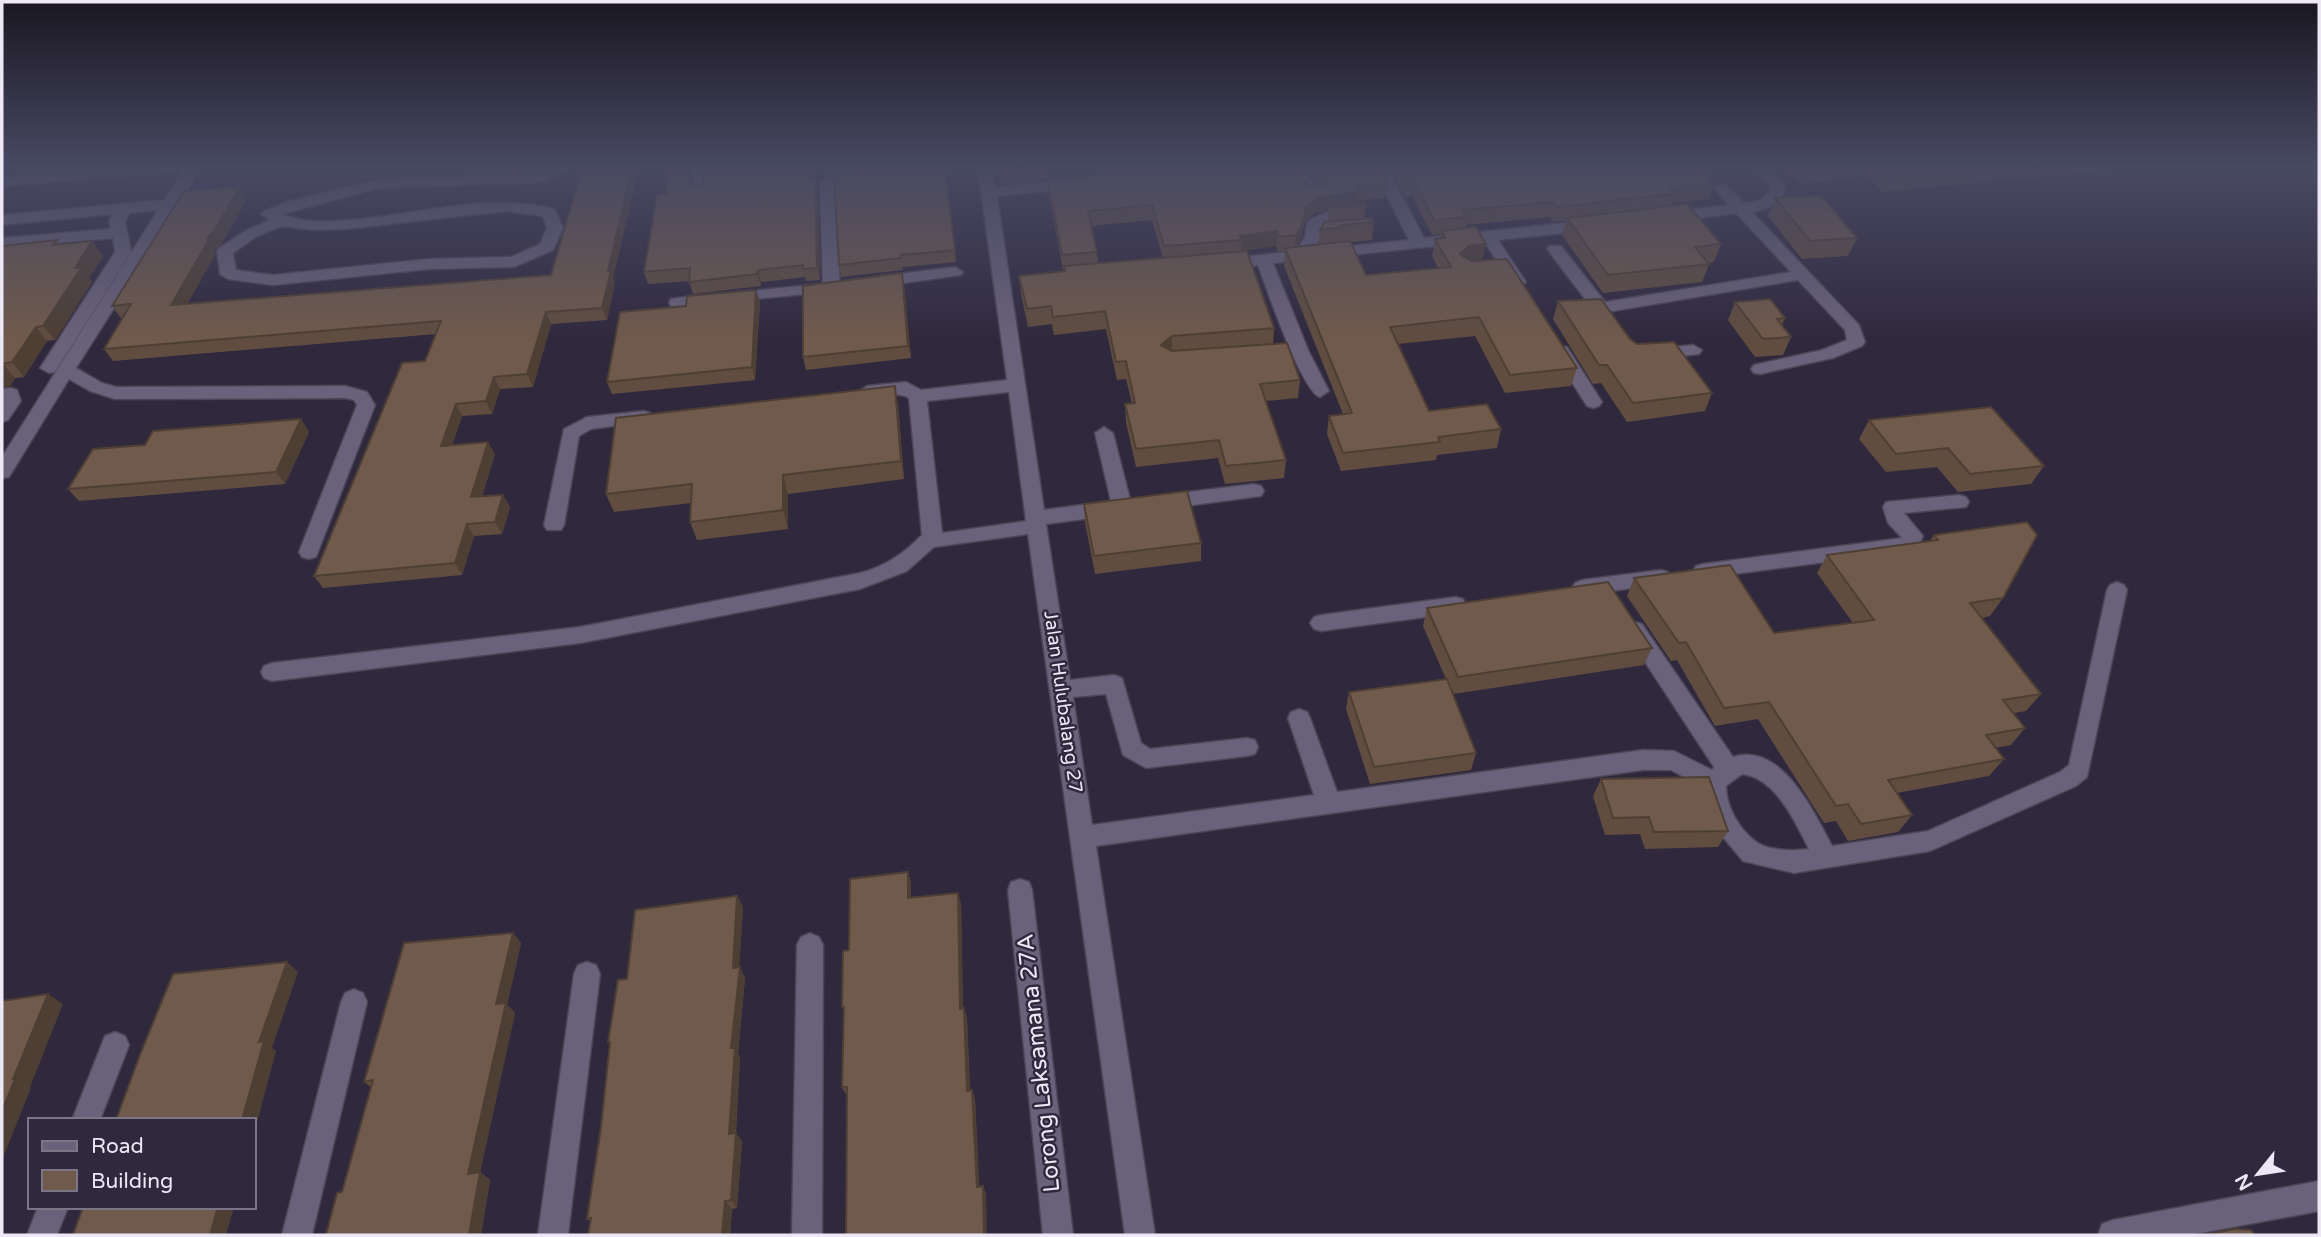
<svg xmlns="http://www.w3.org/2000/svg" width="2321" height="1237" viewBox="0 0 2321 1237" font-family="'Varela Round',sans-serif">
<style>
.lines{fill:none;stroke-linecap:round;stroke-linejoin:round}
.minor-casing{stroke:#4b4556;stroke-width:3}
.minor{fill:#6a627a;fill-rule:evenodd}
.wall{fill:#604d40;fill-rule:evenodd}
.shaded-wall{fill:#4e3f34}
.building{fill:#705a4b;stroke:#4e3f34;stroke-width:2}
.labels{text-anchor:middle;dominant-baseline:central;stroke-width:5;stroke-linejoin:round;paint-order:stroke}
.street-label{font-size:19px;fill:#ece8f5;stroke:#30293e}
.near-street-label{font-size:23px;fill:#ece8f5;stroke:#30293e}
</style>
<rect width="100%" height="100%" fill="#30293e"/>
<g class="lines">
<!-- minor casing -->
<g class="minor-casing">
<g id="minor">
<path d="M114,168h62l-7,4 -167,14v-8z"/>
<path d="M185,168h14l-19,36 -104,164 26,15 14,4 229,-1 22,6 8,13 -59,152 -7,2 -7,-2 -3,-5 58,-147 -3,-5 -9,-2 -230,1 -25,-8 -21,-12 -60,98 -7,1v-21l156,-247 -28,3 -5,8 6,31 -76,120 -6,1 -9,-5 75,-116 -2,-14 -111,10v-10l109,-9 -2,-8 4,-7 -111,11v-10l162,-15z"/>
<path d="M551,168h19l-27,14 -164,6 -97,26c24,11 55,7 80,5 64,-7 129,-26 192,-10l9,19 -10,22 -39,17 -85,2 -156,16 -45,-6 -8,-5 -3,-23 2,-3 28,-18 23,-10 -9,-6 3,-3 26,-10 89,-21 161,-6zM506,211l37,5 4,12 -7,16 -29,13 -82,2 -156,16 -37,-5 -3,-17 24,-17 25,-10 32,4 32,-1z"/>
<path d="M694,168h14l-4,28h-10l-2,-3z"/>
<path d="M841,168h18l-25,16 6,104 -2,3 -167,16 -2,-4 2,-4 6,-1 146,-14 -3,-102z"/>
<path d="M978,168h14l3,19 82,-7 7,4 -7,4 -80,8 47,314 67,-9 -16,-68 9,-6 9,6 19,74 -3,5 -7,2 -76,10 24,156 44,-5 8,3 19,65 9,6 97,-11 8,2 3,7 -3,7 -8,2 -101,12 -23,-13 -17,-61 -33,3 19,128 222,-30 -26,-77 3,-6 8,-3 8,3 3,6 27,74 306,-42 31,1 38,19 2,-3 -90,-137 4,-6 7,-2 7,2 91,133c48,-16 81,55 99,89l96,-15 132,-59 9,-7 38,-175 3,-5 7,-3 7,3 3,5 -40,187 -11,9 -146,65 -136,22 -51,-12 -26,-31 -15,-30v-13l-31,-17h-28l-547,76 59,389h-30l-97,-701 -94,13 -27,24 -47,18 -280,54 -308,38 -8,-3 -3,-6 3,-6 8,-3 308,-36 280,-54c26,-7 43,-19 62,-38l-13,-137c-15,-10 -38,8 -51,-6l9,-6 39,-4 15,8 86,-10zM1009,392l17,129 -84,12 -15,-132zM1742,774c34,4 53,48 67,75 -14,2 -38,2 -51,-6 -18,-12 -32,-36 -32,-57z"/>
<path d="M1295,168h14l-2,6 15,22 -3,3h-10l-16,-25z"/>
<path d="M1373,168h14l37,70 168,-18 8,5 -8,5 -94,10 28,42 -8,5 -6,-2 -28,-44 -211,22 36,89 20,39 -9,6c-18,-5 -54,-110 -62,-132l-35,4 -8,-5 8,-5 73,-8 9,-14 2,-14c10,-11 44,-19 56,-9l-3,3 -38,8 -1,12 -8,13 96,-10z"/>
<path d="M1754,168h15l17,20c-6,15 -18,22 -34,24l107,113 6,17 -3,4 -29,12 -73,16 -6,-1 -3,-4 3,-4 68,-15 25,-10 -2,-10 -47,-50 -197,33 -6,-1 -48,-63 2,-3h12l44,56 186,-30 -55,-59 -67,9 -8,-5 8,-5 60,-7 -15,-17 7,-4 5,1 18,18c11,-1 22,-3 27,-15z"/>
<path d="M955,267l8,5 -2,3 -87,12 -8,-5 8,-5z"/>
<path d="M1693,345l9,5 -3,4 -45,5 -9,-5 9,-5z"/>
<path d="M1561,346l6,1 35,55 -3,4 -6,2 -6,-2 -35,-55z"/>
<path d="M11,388l6,2 4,11 -13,19 -6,2v-33z"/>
<path d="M644,411l6,2 3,4 -3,4 -59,8 -12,7 -15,89 -3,5h-14l-3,-5 20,-96 23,-12z"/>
<path d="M1254,484l7,2 3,5 -3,5 -98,13 -7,-2 -3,-5 3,-5 7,-2z"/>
<path d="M1959,495l7,2 3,5 -3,5 -62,6 19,23 -6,13 -7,2 -207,27 -7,-2 -3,-5 3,-5 7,-2 199,-26 -14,-15 -5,-16 3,-5z"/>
<path d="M1661,570l7,2 3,5 -3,5 -86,14 -7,-3 -3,-5 3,-5 7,-3z"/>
<path d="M1456,597l7,2 3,6 -3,6 -7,2 -135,18 -7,-2 -4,-6 4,-6 7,-2z"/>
<path d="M1020,879l9,3 3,8 41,345h-30l-35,-345 3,-8z"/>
<path d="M810,933l9,4 4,8 -1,290h-30l5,-290 4,-8z"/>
<path d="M587,962l9,3 4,9 -32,261h-30l36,-261 4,-9z"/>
<path d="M354,989l9,4 4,9 -55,233h-30l59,-233 4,-9z"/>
<path d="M115,1032l10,4 4,9 -29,75h-28l33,-84z"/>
<path d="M2319,1181v30l-129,24h-92l4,-11 11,-4z"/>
<path d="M38,1207h30l-11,28h-30z"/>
</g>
</g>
<!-- minor -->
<use href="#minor" class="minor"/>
</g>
<!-- wall -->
<g class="wall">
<path d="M582,168h55l1,4 -25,106 2,4 -8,38 -56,4 -18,63 -33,2 -8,25 -30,2 -10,29 43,9 -13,42 21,-1 7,12 -8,27 -28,2 -12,39 -139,13 -9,-12 111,-215 11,-27 -323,27 -9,-12 19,-31h-2l-9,-12 128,-119 7,12 -25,44 -7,7v5l-28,49 364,-29z"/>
<path d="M705,168h61v5l46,6 6,11 2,90 -14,1 -1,-4 -44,5v4l-68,8 -4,-13 -41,3 -4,-12 22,-78 21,-24 4,16h11z"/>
<path d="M945,168l11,94 -53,5v3l-62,7 -2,-12z"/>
<path d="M998,168h47l1,12 -45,4z"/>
<path d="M1134,168h163l11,18h10l-8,-12v-6h70l7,16 -2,14 -28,3v2l9,2 -2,14 10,3 -2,18 -22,2 16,33 72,-7 -6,-12 3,-17 5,-1 1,-4 -9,1 -20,-39 -7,1 -15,-29h71l3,7h46l18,-5 -2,-2h174l14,16 -5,15 -37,4 -1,3 50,38 -7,18 -6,1 1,1 -7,18 -99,11 -41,-58 4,-15 -13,2 -3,-5 -84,8 -1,3 21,16 -4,16 95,108 -6,18 -66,7 -30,-57 -77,8 31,67 72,18 -4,19 -60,7 -1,5 -95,11 -14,-37 2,-18 14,-2 -59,-148 1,-15 -7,1 -2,-6 -35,5 33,77 -1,16 27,36 -2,18 -32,3 20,59 -2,18 -59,6 -7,-26 -82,9 -10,-45 -1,-18 7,-1 -6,-24 -9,1 -11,-51 -52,6 -2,-11 -24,3 -7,-33 -2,-18 46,-5 -1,-1h-1l-14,-75 -1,-14 87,-9zM1329,211l-1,10 -8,9 -2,14 -21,2 5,-10 2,-13 11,-10zM1152,220l11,38 -65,5 -1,-11 -6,-26z"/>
<path d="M1784,168h75l-5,11 -55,5z"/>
<path d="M1862,168h266l-246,24 -21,-22z"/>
<path d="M1775,198l82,40 -9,18 -46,3 -34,-43z"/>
<path d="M57,240l3,4 43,12 -14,22 3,4 -37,58 -8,1 -23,36 -9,1 -5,8 -8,1v-141z"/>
<path d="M904,285l7,73 -105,12 -3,-13z"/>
<path d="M756,290l4,12 -5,78 -143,14 -5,-12 79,-76z"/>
<path d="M1558,301l72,38 82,54 -7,18 -78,11 -26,-39 -8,1 -40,-65z"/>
<path d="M1735,302l50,16 -3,7 9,12 -8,18 -28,2 -27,-37z"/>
<path d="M898,404l6,75 -116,15v35l-91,11 -7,-18 1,-19 -77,9 -8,-18z"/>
<path d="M301,419l8,13 -24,52 -206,17 -11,-12 77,-44z"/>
<path d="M1869,420l175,46 -13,18 -73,8 -21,-25 -51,5 -27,-33z"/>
<path d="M1084,504l117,39v18l-106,13 -10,-52z"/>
<path d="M1934,535l69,63 -13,18 -8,2 59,76 -15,17 -12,2 11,15 -14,17 -16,3 9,11 -15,17 -92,17 15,22 -14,17 -50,9 -12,-20 -12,2 -66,-104 -43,7 -38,-66 -6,1 -44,-65 7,-18 140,55 79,-10 -36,-50 10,-18 103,-14z"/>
<path d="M1427,608l225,40 -8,17 -191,29 23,59 -5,17 -101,14 -24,-75 3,-17 97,-13 -23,-53z"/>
<path d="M1601,779l127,52 -10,16 -73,2 -5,-15 -35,1 -12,-39z"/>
<path d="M908,872l3,11v15l50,5 2,105h1l3,10 3,72h2l3,9 4,87h4l3,8 -139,-98 -5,-9 2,-75 -2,-5 7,-57z"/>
<path d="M737,896l6,11 -4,60 6,11 -7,75 2,4 -4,76 6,9 -5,66 -5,1 -2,26h-142l2,-14 -3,-2 14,-92 9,-82 -2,-3 19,-63z"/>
<path d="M513,933l8,10 -14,62 8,8 -35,159 10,8 -9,55h-155l16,-43 29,-105 -7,-5z"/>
</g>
<!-- shaded-wall -->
<g class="shaded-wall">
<path d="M632,168h5l1,4 -25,106 2,4 -8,38 -5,-12 6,-37z"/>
<path d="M687,170l3,11 2,16 -4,-11z"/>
<path d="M815,178l3,12 2,90 -3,-12z"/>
<path d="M240,187l7,12 -25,44 -7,7v5l-35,62 -9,-12 36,-67z"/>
<path d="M1358,192l-2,13 -27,2v4l-14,2 -11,10 -2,13 -8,14 2,-15 10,-27 11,-10z"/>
<path d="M1277,231l-1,15 -35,5 1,-11 -2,-4z"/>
<path d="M92,241l11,15 -14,22 3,4 -37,58 -12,-14 32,-58z"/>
<path d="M1486,244l-4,17 -25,11 3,-18 9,-8z"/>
<path d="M758,270l3,12v4l-4,-12z"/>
<path d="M902,273l2,12 7,73 -3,-12z"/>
<path d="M756,290l4,12 -5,78 -3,-13z"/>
<path d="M546,312l5,12 -18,63 -6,-13z"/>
<path d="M36,327l11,14 -23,36 -12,-15z"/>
<path d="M1172,336v18l-11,-9z"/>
<path d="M2,363l13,15 -5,8 -8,1z"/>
<path d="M494,377l6,12 -8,25 -6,-13z"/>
<path d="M895,386l3,18 6,75 -3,-18z"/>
<path d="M456,404l6,12 -14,42 -7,-12z"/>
<path d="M301,419l8,13 -24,52 -9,-12z"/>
<path d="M488,442l7,12 -17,56 -7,-13z"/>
<path d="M783,475l5,19v35l-5,-19z"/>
<path d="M503,495l7,12 -8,27 -7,-12z"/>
<path d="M467,524l7,12 -12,39 -7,-12z"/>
<path d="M908,872l3,11v26l-3,-11z"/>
<path d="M958,893l3,10 2,115 -3,-9z"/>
<path d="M737,896l6,11 -4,66 1,-6 5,11 -7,75 2,4 -5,86 -6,-9 4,-166z"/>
<path d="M513,933l8,10 -14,62 8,8 -37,169 -10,-8 28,-170z"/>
<path d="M287,962l11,10 -26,76 4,3 -22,83v-14h-12l17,-78z"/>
<path d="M48,994l15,10 -33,83 1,1 -29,72v-49l11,-32z"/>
<path d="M964,1008l3,10 3,82 -3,-9z"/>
<path d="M972,1090l3,9 5,96 -3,-8z"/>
<path d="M736,1133l6,9 -5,66 -6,-8z"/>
<path d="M480,1172l10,8 -9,55h-12z"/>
<path d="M983,1186l3,8 1,41h-3z"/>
<path d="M725,1201l7,8 -2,26h-8z"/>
<path d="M218,1207h16l-8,28h-16z"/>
</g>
<!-- building -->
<g class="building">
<path d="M582,168h50l-24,103 3,-1 -9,38 -56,4 -19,62 -33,3 -8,24 -30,3 -15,42 47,-4 -17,55 32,-2 -8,27 -28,2 -12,39 -141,13 88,-213 23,-2 16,-40 -337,28 27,-45 -19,2 72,-115 56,-4 -26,44 -7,7v5l-36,62 380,-30z"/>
<path d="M705,168h57v5l48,-4v10l5,-1 2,90 -14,1v-4l-45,5 -1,4 -68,8 1,-14 -46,4 13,-77 9,-1 3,-23 18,-1 1,16h14z"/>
<path d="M889,168h56l10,82 -54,5v3l-62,7 -5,-88 56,-5z"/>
<path d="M1138,168h159l11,18h14l4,-6 -8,-12h62l7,16 -31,3 2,5 -41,6 -11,10 -2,13 -8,14 -17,2 -2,-6 -37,5 2,4 -78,6 -12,-41 -64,6 9,41 -35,3 -14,-74 91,-10z"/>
<path d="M1400,168h61l3,7 33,-3 13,3 4,-4 26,-3h160l14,16 -44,5 5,5 -118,13 -4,-5 -90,8 4,7 -33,3 -20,-39 -7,1z"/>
<path d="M1800,168h45l-41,4z"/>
<path d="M1876,168h137l-125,12z"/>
<path d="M1821,196l36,42 -47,3 -35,-43z"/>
<path d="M1365,202l1,3 -37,2z"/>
<path d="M1687,204l34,40 -26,3 14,17 -101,11 -41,-57z"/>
<path d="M1372,218l2,4 -32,3 1,2 -23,3 5,-8z"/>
<path d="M1476,227l10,17 -17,2 -9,8 11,7 36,-2 70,109 -67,7 -31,-58 -89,10 39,84 58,-7 14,25 -63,8 2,5 -97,11 -14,-37 23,-3 -67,-165 65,-7 16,34 85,-8 -16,-28 10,-1 -3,-7z"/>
<path d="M57,240l-4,5 39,-4 -17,27h6l-38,58 -7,1 -24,35 -10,2v-118z"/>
<path d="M1247,251l27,77 -102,8 -11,9 11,6 115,-8 13,37 -40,4 26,76 -60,6 -7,-26 -83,9 -11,-45 10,-1 -9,-42 -10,1 -11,-51 -52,6 -2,-11 -24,3 -8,-33 46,-5 -1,-5z"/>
<path d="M902,273l6,73 -105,11v-71z"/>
<path d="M756,290l-4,77 -145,15 13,-70 66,-6 1,-10z"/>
<path d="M1601,299l29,40 7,5 37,-2 38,51 -79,10 -26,-38h-8l-41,-64z"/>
<path d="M1770,299l15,19 -8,1 14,18 -28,2 -28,-37z"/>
<path d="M895,386l6,75 -118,14v35l-93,12 2,-38 -86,10 10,-76z"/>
<path d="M1991,407l53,59 -74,8 -22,-26 -52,6 -27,-34z"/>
<path d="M301,419l-25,53 -208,17 25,-40 52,-4 8,-14z"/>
<path d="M1187,491l14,52 -107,13 -10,-52z"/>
<path d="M2027,522l10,13 -34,63 -33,5 71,91 -38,6 22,28 -39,7 18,24 -116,21 24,35 -51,9 -13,-20 -12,2 -67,-104 -45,6 -38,-66 -7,1 -45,-65 96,-13 44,68 100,-13 -47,-65 111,-15 -4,-5z"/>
<path d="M1608,582l44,66 -194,29 -31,-69z"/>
<path d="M1447,679l29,74 -102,14 -25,-75z"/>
<path d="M1709,777l19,54 -74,1 -5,-15 -36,1 -12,-39z"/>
<path d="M908,872v26l50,-5 2,116 4,-1 3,83 5,-1 5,97 6,-1 1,49h-138l1,-148h-5l2,-80h-2l1,-56 6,-1 1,-71z"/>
<path d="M737,896l-4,72 7,-1 -9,81h4l-6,86 7,-1 -5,67 -6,1 -3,34h-134l3,-17 -4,1 14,-92 9,-85h-2l10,-62 9,-1 8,-69z"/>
<path d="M513,933l-17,71 10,-1 -38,171 12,-2 -11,63h-143l11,-42 5,-1 31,-112 -9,2 40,-139z"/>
<path d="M287,962l-28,80 5,-1 -22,79h-126l25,-68 32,-78z"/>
<path d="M48,994l-35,85h2l-13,32v-110z"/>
<path d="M83,1207h135l-8,28h-137z"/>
<path d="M2235,1229l16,1 4,5h-50z"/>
</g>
<!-- sky -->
<linearGradient id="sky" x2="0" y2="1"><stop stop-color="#1a1722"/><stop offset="0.49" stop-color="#484963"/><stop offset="1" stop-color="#484963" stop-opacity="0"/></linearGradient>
<rect width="2321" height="341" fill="url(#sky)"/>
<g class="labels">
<!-- street labels -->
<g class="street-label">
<text transform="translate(1063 702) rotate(82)">Jalan Hulubalang 27</text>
</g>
<!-- near-street labels -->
<g class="near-street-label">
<text transform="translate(1039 1063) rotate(-96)">Lorong Laksamana 27A</text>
</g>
</g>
<!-- border -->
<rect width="2321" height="1237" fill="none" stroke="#ece8f5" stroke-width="7"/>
<!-- legend -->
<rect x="28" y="1118" width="228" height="91" fill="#30293e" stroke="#7b7587" stroke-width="2"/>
<rect x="42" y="1141" width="35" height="10" fill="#6a627a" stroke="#7b7587" stroke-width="2"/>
<text x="91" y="1153" font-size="21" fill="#ece8f5">Road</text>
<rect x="42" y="1170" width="35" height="21" fill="#705a4b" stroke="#7b7587" stroke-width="2"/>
<text x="91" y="1188" font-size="21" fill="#ece8f5">Building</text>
<!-- north arrow -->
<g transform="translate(2258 1174) rotate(240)" stroke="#30293e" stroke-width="5" paint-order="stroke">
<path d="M0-5L12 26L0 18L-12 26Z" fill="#ece8f5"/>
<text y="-10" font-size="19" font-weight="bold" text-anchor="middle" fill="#ece8f5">N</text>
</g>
</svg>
